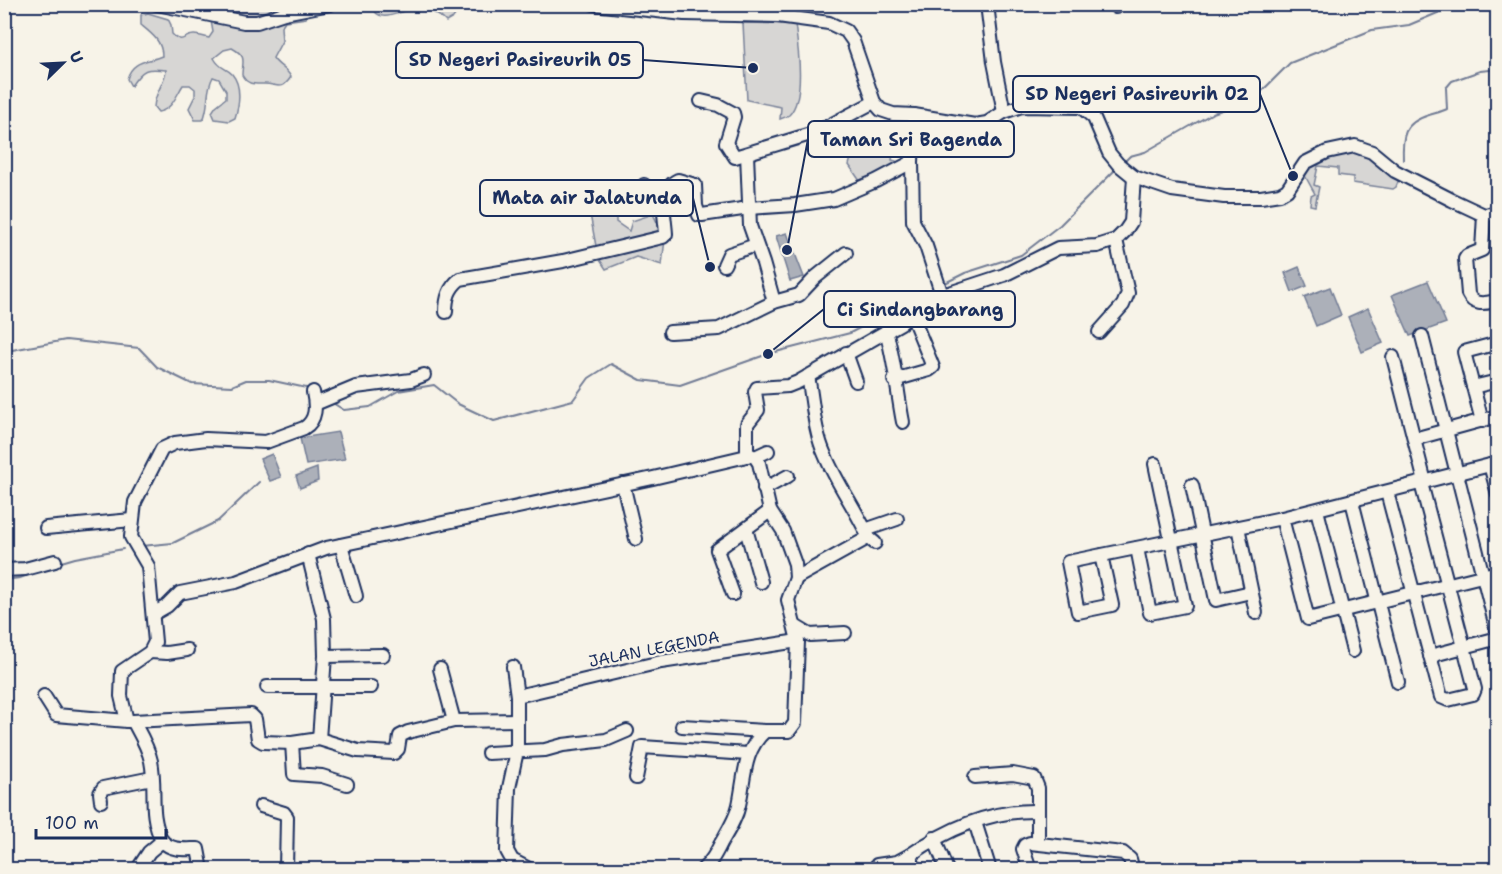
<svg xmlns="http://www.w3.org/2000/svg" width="1502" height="874" viewBox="0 0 1502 874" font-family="'Shantell Sans',sans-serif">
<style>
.green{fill:#d7d6d4;stroke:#798299;stroke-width:1.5}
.water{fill:#acb0b9;stroke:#727c95;stroke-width:1.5}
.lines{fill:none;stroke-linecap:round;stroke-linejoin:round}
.stream{stroke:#727c95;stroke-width:2}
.minor-casing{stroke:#1b2f5e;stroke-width:16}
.minor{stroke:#f7f3e8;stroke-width:12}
.labels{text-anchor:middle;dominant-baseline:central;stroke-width:4.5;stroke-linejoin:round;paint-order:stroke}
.street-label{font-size:16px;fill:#1b2f5e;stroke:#f7f3e8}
.leader{fill:none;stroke:#1b2f5e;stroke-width:2}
.callout-dot{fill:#1b2f5e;stroke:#f7f3e8;stroke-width:2}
.callout{fill:#f7f3e8;stroke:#1b2f5e;stroke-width:2}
.callout-label{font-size:18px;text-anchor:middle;font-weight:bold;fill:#1b2f5e}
</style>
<rect width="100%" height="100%" fill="#f7f3e8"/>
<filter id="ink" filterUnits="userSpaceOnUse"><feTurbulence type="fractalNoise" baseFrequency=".0167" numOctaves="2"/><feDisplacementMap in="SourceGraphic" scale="12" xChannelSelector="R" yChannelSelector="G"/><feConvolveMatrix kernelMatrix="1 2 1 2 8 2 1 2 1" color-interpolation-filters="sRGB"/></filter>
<g filter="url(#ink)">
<!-- green -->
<g class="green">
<path d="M174,5h132v13l-21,3 -4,6 1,14 -9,17c5,8 13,10 18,19 -10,15 -13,7 -27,7 -10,0 -17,1 -22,-9 0,-14 6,-18 -10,-27l-8,2 -10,8c6,11 11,9 18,16 10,12 7,31 3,44l-6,3 -14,-2 -3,-7 4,-6 10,-8v-7l-7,-12 -6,-2c-8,14 -3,29 -10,43h-8l-6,-12 6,-12v-7l-5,-4h-7c-7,11 -11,25 -25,27l-4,-5c1,-16 11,-24 12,-37 -20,-2 -23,-2 -35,16l-4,-7c5,-19 21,-17 35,-23 0,-15 -10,-22 -21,-31v-10l7,-2 20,6 3,6 1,9c11,11 11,1 22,1 5,0 10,2 15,3l4,-6 -3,-17z"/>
<path d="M372,5v-1l90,1 -9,13 -7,4c-9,-10 -25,-16 -39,-12 -12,4 -30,14 -35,-5z"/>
<path d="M743,23l52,1c3,22 11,74 -6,91 -3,2 -6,3 -9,4l1,-12 -34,-7z"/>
<path d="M879,141l11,2v5h4l-2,12 4,1v5l-34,18 -13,-19 3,-11 13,-9z"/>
<path d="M1355,151l12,4 32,24 -3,8 -3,2 -40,-6v-6l-15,-2v-7l-20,-2 -4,19 5,2 -4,19 -5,-1 1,-9 4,-2 -12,-22 23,-14z"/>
<path d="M587,198l29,3v21l13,9 3,-10 21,-7 12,25 -3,26 -26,-8 -30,12 -8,-12z"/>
</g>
<!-- water -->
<g class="water">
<path d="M787,233l17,44 -14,4 -14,-45z"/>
<path d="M1299,267l8,19 -15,6 -7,-19z"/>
<path d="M1428,281l18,42 -36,13 -18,-41z"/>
<path d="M1330,287l11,28 -25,11 -12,-29z"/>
<path d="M1368,308l15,35 -21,9 -14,-35z"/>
<path d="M338,432l7,27 -39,6 -6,-27z"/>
<path d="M272,454l9,23 -11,4 -10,-22z"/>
<path d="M317,468l1,13 -18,7 -4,-12z"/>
</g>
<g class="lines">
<!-- stream -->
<g class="stream">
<path d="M1403,160c-1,-24 0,-37 26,-45 6,-2 12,-3 18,-6l-1,-21 6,-7 28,-10 10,-1"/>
<path d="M1124,162l6,-6 15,-4 68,-39 41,-14 36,-36 82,-33 37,-5 50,-21"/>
<path d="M943,284l22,-11 56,-18 39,-30 57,-57"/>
<path d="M12,350l54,-10 73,8 18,19 35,17 40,2 14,-6h23l42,9"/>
<path d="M331,402l13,8 26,-3 28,-16 36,-6 24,19 36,17 79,-21 16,-22 22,-14 30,16 39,5 88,-31 82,-21 86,-45"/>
<path d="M141,546l32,-3 45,-22 41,-39"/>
<path d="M58,563l17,-5 48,-9"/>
<path d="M4,580l16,-2 16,-6"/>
</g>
<!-- minor casing -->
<g class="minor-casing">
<g id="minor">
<path d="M157,4l87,18h13l27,-9 46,-9"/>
<path d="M594,4l90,10 94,2 51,7 17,8 7,10 21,61 7,8 12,4 21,1 61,10 12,-2 17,-11 18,-6 59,1 13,11 15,35 9,11 16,13 38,13 52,7h37l19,-3 7,-4 18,-27 22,-11 28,-6 17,6 23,19 57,29 32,15 14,-2"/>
<path d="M987,4l7,58 10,50"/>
<path d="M1115,4l1,3"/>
<path d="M701,101l17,4 15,8 1,4 -8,26 9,14 82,-25 57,-30"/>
<path d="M914,115l-2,47 1,59 13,25 16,49"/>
<path d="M747,154l3,72 13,37 11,39"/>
<path d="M644,185l2,20 18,-1"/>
<path d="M1484,215l-2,35 -15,6 -2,3 3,35c6,13 18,9 30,7"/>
<path d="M724,265l5,-11 27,-9"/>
<path d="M446,312c0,-14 3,-24 14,-33l103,-18 100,-24 3,-3c-1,-19 -9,-44 12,-54l17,5 1,21 3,9h3l47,-7 46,-3 39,-6 42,-18 36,-19"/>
<path d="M886,331c9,30 11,61 17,91"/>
<path d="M670,332l49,-3 55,-27 25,-7 17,-18 30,-24"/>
<path d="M1099,332l24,-27 5,-12 -12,-53"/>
<path d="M1422,336l76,299"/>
<path d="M846,353l10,28"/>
<path d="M1393,357l32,125"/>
<path d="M808,376c5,26 6,55 17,79 12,29 31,54 44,83"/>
<path d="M894,380l35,-10 4,-3 -22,-54"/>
<path d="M1473,387l25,-6"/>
<path d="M315,404l41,-17 55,-7 13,-5"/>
<path d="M1482,421l-18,-69 34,-9"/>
<path d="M1414,439l84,-23"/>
<path d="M747,456v-32l11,-14 -3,-18 2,-4 31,-2 10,-4 103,-59 30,-24 73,-24 54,-27 39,-2 19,-6 9,-9 6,-9 3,-45"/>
<path d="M1498,463l-216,55 26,101 190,-47"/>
<path d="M1490,465l8,29"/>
<path d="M623,484l13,55"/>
<path d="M1192,485l24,115 35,-8"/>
<path d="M764,489l24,-13"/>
<path d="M1387,492l54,205 7,3 25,-6 2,-5 -54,-206"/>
<path d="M1352,501l46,181"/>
<path d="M1317,510l36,141"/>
<path d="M1238,527l18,86"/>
<path d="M46,528l86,-8"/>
<path d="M746,529l15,53"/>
<path d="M865,530l32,-11"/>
<path d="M341,545l15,51"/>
<path d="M1137,548l13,65 35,-7 -30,-142"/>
<path d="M308,554l16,65 1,37 -6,83"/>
<path d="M1101,555l11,50 -34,7 -10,-50 214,-44"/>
<path d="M4,570l21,-1 30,-8"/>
<path d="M796,578l70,-39 3,-1 6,5"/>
<path d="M733,594l-16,-44 53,-39"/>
<path d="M153,614l14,-8 13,-13 56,-11 90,-34 327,-70 98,-23 4,2 13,-6"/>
<path d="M795,626l15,9 35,-2"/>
<path d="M150,652l17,1 20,-3"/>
<path d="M325,656l58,-1"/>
<path d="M1430,656l68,-18"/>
<path d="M513,667l4,29v55l-8,37 -2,63 5,9 19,10"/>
<path d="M440,669l14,52"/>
<path d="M267,687h104"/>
<path d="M44,696l12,19 71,6"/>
<path d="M517,696l144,-34 137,-21"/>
<path d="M133,721l118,-6 4,4 3,20 5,3 29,1 27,-4 39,12 36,2 4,-4 2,-13 8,-4 46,-11 63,-1"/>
<path d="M682,726l83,5"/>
<path d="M292,743l2,31 28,2 25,8"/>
<path d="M488,753l57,-3 18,-5 43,-5 21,-9"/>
<path d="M975,777l38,-3 21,4 4,10v55"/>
<path d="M636,778l6,-31 106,7"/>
<path d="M101,801l-1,-8 3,-5 49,-10"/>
<path d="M261,806l23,7 3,4 -1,53"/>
<path d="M975,822l15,48"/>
<path d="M934,838l13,32"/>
<path d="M162,841c10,10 22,8 36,8l4,21"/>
<path d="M137,870l12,-18 13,-11c-14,-29 -5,-51 -11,-80 -3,-14 -11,-27 -18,-40h-6l-6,-25 1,-25 28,-19 5,-10 -7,-76 -17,-29 4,-35 27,-53 13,-6 31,-4 60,3 38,-14c13,-8 12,-22 9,-36"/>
<path d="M702,870c9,-7 14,-17 19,-27 7,-12 15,-24 18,-38 6,-27 4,-54 26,-74h24l6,-8 3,-82 -10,-41 8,-22 -1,-14 -12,-33 -13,-20 -11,-48 -4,-6"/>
<path d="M875,870l2,-5 20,-3 13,-7"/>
<path d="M915,870l-5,-15c37,-26 81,-45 127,-44"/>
<path d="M1030,870l-7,-21 2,-4 5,-2 93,10 7,6 3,11"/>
</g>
</g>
<!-- minor -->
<use href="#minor" class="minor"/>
</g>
</g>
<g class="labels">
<!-- street labels -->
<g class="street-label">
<text transform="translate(654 649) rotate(-11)">JALAN LEGENDA</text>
</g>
</g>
<!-- callouts -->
<path class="leader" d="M753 68L643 60M1293 176L1260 94M787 250L808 139M710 267L693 198M768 354L824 309"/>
<g class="callout-dot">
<circle cx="753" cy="68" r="6"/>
<circle cx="1293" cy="176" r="6"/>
<circle cx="787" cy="250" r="6"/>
<circle cx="710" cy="267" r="6"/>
<circle cx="768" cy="354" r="6"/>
</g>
<g class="callout">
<rect x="396" y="42" width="247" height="36" rx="6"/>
<rect x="1013" y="76" width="247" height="36" rx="6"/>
<rect x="808" y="121" width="206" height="36" rx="6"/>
<rect x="480" y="180" width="213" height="36" rx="6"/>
<rect x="824" y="291" width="191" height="36" rx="6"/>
</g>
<g class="callout-label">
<text x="520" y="66">SD Negeri Pasireurih 05</text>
<text x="1137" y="100">SD Negeri Pasireurih 02</text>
<text x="911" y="146">Taman Sri Bagenda</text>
<text x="587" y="204">Mata air Jalatunda</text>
<text x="920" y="316">Ci Sindangbarang</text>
</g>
<!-- margin -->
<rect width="1502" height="874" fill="none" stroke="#f7f3e8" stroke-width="24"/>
<rect x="12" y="12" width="1478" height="850" fill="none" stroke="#1b2f5e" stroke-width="2" filter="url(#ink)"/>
<!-- north arrow -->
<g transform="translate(63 63) rotate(66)" stroke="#f7f3e8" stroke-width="4.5" paint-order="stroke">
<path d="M0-4.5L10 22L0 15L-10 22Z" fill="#1b2f5e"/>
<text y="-9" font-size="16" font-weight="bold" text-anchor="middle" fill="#1b2f5e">U</text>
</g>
<!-- scale -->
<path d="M36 829v9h130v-9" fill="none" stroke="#1b2f5e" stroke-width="3"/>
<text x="45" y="829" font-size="18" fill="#1b2f5e" stroke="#f7f3e8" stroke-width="4.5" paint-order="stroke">100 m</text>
</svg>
